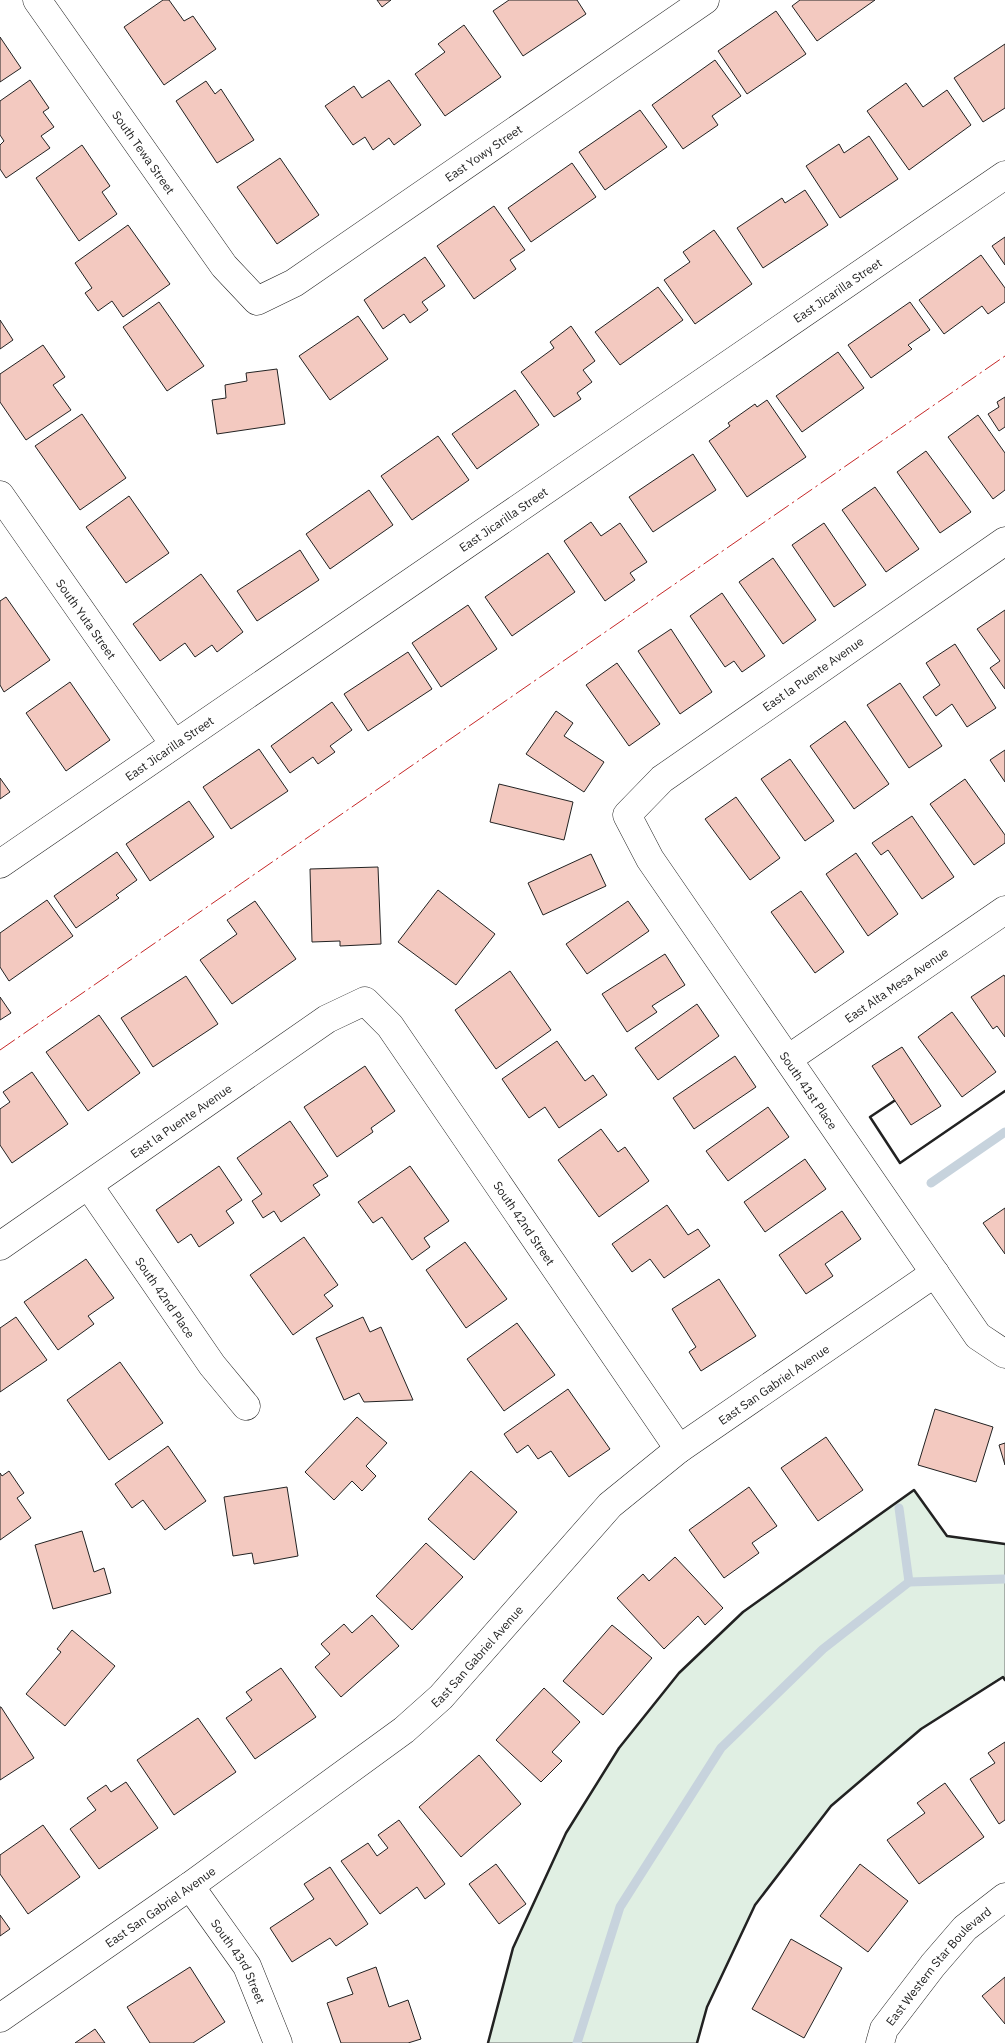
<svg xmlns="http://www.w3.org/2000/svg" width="1005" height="2043" viewBox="0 0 1005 2043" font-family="'IBM Plex Sans',sans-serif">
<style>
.green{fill:#e0efe3;stroke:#6f6f6f}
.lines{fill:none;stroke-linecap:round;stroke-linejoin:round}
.stream{stroke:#c7d3dd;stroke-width:9}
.building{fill:#f3c9c0;stroke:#222}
.minor-casing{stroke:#222;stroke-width:29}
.minor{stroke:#fff;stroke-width:28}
.wall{stroke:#222;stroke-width:2.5}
.power{stroke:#c62828;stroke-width:1;stroke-dasharray:18 4 2.5 4;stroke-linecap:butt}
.labels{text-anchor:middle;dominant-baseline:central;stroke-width:4;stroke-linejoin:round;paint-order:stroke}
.street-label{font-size:12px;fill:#222;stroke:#fff}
</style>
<rect width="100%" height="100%" fill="#fff"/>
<!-- green -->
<path class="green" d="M914,1490l33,46 58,8v136l-3,-3 -81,52 -90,77 -76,99 -48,102 -10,36h-209l25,-95 53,-115 53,-85 60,-75 64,-61z"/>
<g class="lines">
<!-- stream -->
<g class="stream">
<path d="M931,1183l74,-51"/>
<path d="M899,1508l10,74"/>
<path d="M577,2043l43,-136 101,-159 102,-99 86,-67 96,-3"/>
</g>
</g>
<!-- building -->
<g class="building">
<path d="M163,0h6l15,21 9,-5 23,33 -52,36 -40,-58z"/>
<path d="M377,0h14l-9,7z"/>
<path d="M509,0h68l9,14 -63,42 -30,-45z"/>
<path d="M800,0h75l-58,41 -25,-35z"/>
<path d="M776,11l30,43 -59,40 -29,-43z"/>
<path d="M464,25l37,52 -56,39 -30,-42 30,-22 -7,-8z"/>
<path d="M0,37l21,31 -21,14z"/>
<path d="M1005,44v64l-22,14 -29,-44z"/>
<path d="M715,60l26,36 -29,20 6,9 -35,24 -31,-44z"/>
<path d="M30,80l19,28 -6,4 11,15 -13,9 9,12 -44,30 -6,-9v-24l4,-4 -4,-6v-34z"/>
<path d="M389,80l32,45 -27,20 -5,-7 -16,12 -8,-13 -12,8 -28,-39 29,-20 8,12z"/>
<path d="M206,81l9,13 6,-5 33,51 -37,23 -41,-62z"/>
<path d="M906,83l17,24 24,-17 24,35 -62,45 -42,-59z"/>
<path d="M640,110l27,37 -62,43 -26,-38z"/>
<path d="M869,136l29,43 -58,39 -34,-52 33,-22 5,9z"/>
<path d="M82,145l28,41 -8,6 15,22 -38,27 -43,-63z"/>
<path d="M280,158l39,57 -42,29 -40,-57z"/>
<path d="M572,163l24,34 -65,45 -23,-34z"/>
<path d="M805,190l23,35 -65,43 -26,-40 45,-30 3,5z"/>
<path d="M494,206l31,44 -15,10 6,9 -42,30 -37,-53z"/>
<path d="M128,225l42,59 -47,33 -11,-16 -14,10 -13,-18 7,-5 -17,-25z"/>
<path d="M714,230l38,54 -57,40 -31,-44 26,-18 -7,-10z"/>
<path d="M1005,237v28l-13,-19z"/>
<path d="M981,255l24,33v14l-17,12 -6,-8 -38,28 -25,-34z"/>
<path d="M425,257l20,29 -23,16 6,8 -18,13 -6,-9 -21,15 -19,-29z"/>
<path d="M658,287l25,33 -63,45 -25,-33z"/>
<path d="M159,302l45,64 -37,25 -44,-64z"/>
<path d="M910,302l20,28 -22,15 4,4 -41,29 -23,-33z"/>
<path d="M358,316l30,43 -58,41 -31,-44z"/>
<path d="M0,320l13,20 -13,9z"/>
<path d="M571,326l24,35 -12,9 9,12 -15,11 4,6 -27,18 -33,-45 33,-24 -4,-6z"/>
<path d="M43,345l22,32 -12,8 18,25 -45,30 -26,-38v-28z"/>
<path d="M838,352l26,36 -62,44 -26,-36z"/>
<path d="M277,369l8,55 -68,10 -5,-34 14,-2 -1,-13 22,-4 -1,-8z"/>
<path d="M515,390l24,35 -62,44 -25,-35z"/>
<path d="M1005,397v30l-6,4 -11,-17 11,-7 -2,-5z"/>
<path d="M767,400l39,57 -59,40 -38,-56 21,-15 -2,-3 27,-19 2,3z"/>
<path d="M82,414l44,64 -46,32 -45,-64z"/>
<path d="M978,415l27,38v37l-12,9 -45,-62z"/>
<path d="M438,436l31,44 -57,40 -31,-44z"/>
<path d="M926,451l45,61 -31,21 -43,-61z"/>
<path d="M693,454l23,36 -63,42 -24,-35z"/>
<path d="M875,487l44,62 -33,23 -44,-62z"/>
<path d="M369,490l24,35 -63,44 -24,-35z"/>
<path d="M129,496l40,57 -43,30 -40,-56z"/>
<path d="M591,522l10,14 19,-13 27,39 -17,11 5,7 -30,21 -41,-60z"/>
<path d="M824,523l42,62 -32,22 -42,-62z"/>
<path d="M300,550l19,30 -62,41 -20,-30z"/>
<path d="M548,553l27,39 -63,44 -27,-39z"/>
<path d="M773,558l43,62 -33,24 -44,-62z"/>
<path d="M201,574l42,58 -26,20 -5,-7 -17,12 -10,-14 -25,18 -27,-37z"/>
<path d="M722,593l43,63 -23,16 -8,-11 -9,6 -35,-51z"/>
<path d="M6,597l44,63 -46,32 -4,-7v-84z"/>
<path d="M468,605l29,44 -56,38 -29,-44z"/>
<path d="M1005,610v79l-15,-21 10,-7 -23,-32z"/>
<path d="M671,629l41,63 -32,22 -42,-63z"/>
<path d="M955,644l41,64 -29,19 -15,-23 -16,12 -13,-19 17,-12 -14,-22z"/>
<path d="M408,652l24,37 -64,42 -24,-37z"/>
<path d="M617,663l43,61 -31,22 -43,-61z"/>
<path d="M70,682l40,58 -44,31 -40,-58z"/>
<path d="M900,683l42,63 -33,22 -42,-63z"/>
<path d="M332,702l20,28 -22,16 5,6 -17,12 -5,-7 -23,16 -19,-27z"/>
<path d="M556,711l17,12 -9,13 40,26 -20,30 -58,-38z"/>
<path d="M845,721l44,63 -35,25 -44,-63z"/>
<path d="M259,749l29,42 -57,38 -28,-42z"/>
<path d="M1005,750v32l-15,-22z"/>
<path d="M790,759l44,62 -29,20 -44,-62z"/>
<path d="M0,778l10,14 -10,7z"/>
<path d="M965,779l40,56v8l-31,22 -44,-61z"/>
<path d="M499,784l74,18 -9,38 -74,-18z"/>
<path d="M736,797l44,61 -30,22 -45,-61z"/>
<path d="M189,801l25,36 -64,44 -24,-37z"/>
<path d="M912,816l42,61 -32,22 -34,-49 -7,5 -9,-12z"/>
<path d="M117,852l20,28 -21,15 3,3 -43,30 -22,-32z"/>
<path d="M856,853l42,61 -30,22 -42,-62z"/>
<path d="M591,854l15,32 -63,29 -15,-32z"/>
<path d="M378,867l3,77 -41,2v-5l-28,1 -2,-73z"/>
<path d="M438,890l57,44 -39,51 -58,-43z"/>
<path d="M801,891l43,61 -29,21 -44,-61z"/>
<path d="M47,900l26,36 -64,45 -9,-14v-34z"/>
<path d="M255,901l41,58 -64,45 -32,-44 37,-26 -10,-14z"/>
<path d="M628,901l21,30 -62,43 -21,-30z"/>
<path d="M665,954l20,31 -33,21 5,6 -30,20 -25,-38z"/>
<path d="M510,971l41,59 -55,39 -41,-59z"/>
<path d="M1004,975l1,2v60l-8,-11 -4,3 -22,-32z"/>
<path d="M186,976l32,48 -65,43 -32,-49z"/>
<path d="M0,997l11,16 -11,7z"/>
<path d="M697,1004l22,32 -61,44 -23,-32z"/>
<path d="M952,1012l44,60 -34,25 -44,-60z"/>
<path d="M99,1015l41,58 -52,38 -42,-59z"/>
<path d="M557,1041l28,40 8,-6 14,20 -48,33 -14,-21 -16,11 -27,-39z"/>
<path d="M902,1047l39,59 -30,19 -39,-59z"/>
<path d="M735,1056l21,31 -62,42 -21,-31z"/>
<path d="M365,1066l30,45 -24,17 2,4 -36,25 -33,-50z"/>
<path d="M32,1072l36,52 -56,39 -12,-18v-36l10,-7 -7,-10z"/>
<path d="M768,1107l21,30 -61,44 -22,-30z"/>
<path d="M290,1121l38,55 -15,9 7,10 -39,27 -7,-11 -11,7 -11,-17 10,-7 -25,-36z"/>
<path d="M601,1129l17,23 7,-5 24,34 -50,36 -41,-57z"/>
<path d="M805,1159l21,30 -61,43 -21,-30z"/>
<path d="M219,1166l23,34 -16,11 8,12 -35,24 -8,-13 -13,9 -22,-33z"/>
<path d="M410,1166l39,55 -25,17 6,9 -18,13 -30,-43 -9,6 -15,-21z"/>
<path d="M667,1205l21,30 10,-6 12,17 -46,32 -14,-19 -18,13 -20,-28z"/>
<path d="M1005,1208v46l-22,-31z"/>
<path d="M842,1211l19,28 -36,25 8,12 -27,18 -27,-39z"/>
<path d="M304,1237l34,48 -14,10 9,11 -40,29 -43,-60z"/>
<path d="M465,1242l42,57 -41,29 -40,-58z"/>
<path d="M86,1259l28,39 -26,18 6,8 -36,26 -34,-48z"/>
<path d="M719,1279l37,57 -55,35 -12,-19 7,-5 -24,-38z"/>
<path d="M16,1317l31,43 -47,32v-64z"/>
<path d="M363,1317l7,15 11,-5 32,73 -49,2 -5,-9 -15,7 -28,-62z"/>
<path d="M517,1323l38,52 -51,36 -37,-52z"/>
<path d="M120,1362l43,61 -54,37 -42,-60z"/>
<path d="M568,1389l42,60 -41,28 -18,-26 -13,8 -10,-14 -11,8 -13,-19z"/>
<path d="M935,1409l58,18 -17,55 -58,-17z"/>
<path d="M357,1417l30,26 -21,23 10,10 -14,15 -10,-10 -18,19 -29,-28z"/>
<path d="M826,1437l37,53 -45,31 -37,-53z"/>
<path d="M1005,1443v22l-6,-20z"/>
<path d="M168,1446l38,55 -41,29 -22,-30 -11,8 -17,-24z"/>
<path d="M9,1471l15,22 -7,5 14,20 -31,22v-67l2,3z"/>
<path d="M471,1471l46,41 -43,48 -46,-41z"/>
<path d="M287,1487l11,69 -44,8 -2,-11 -19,3 -9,-59z"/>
<path d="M749,1487l28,39 -25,17 7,10 -35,25 -35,-48z"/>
<path d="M82,1531l12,41 10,-4 7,25 -58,16 -18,-64z"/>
<path d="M426,1543l37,34 -51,53 -36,-34z"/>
<path d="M675,1557l48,51 -18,17 -7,-9 -34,33 -47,-51 26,-24 6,7z"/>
<path d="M372,1615l27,31 -58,51 -26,-30 15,-13 -9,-10 23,-20 8,9z"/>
<path d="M612,1625l40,33 -49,57 -40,-34z"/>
<path d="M72,1630l43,36 -50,60 -39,-32 35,-42 -4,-3z"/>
<path d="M281,1668l35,49 -61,42 -29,-41 26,-18 -6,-8z"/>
<path d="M544,1688l36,34 -28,30 10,9 -21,21 -45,-42z"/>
<path d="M0,1707h1l33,51 -34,22z"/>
<path d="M198,1718l38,54 -62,43 -37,-55z"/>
<path d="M1005,1742v78l-6,4 -29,-45 25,-16 -7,-10z"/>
<path d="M479,1755l42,49 -60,53 -42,-50z"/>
<path d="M126,1782l32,46 -59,41 -29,-40 26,-19 -9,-12 19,-13 5,7z"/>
<path d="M945,1783l39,54 -65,47 -32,-44 38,-27 -8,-10z"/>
<path d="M399,1820l46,64 -20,15 -8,-12 -37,27 -39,-53 27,-18 9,13 11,-8 -10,-13z"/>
<path d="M43,1825l37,52 -52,37 -28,-40v-19z"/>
<path d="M496,1864l30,40 -27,20 -30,-40z"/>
<path d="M860,1864l48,37 -40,51 -48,-36z"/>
<path d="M330,1867l38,57 -32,22 -6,-8 -38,24 -22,-34 44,-29 -10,-15z"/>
<path d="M0,1915l10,14 -10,7z"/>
<path d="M791,1939l51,29 -38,70 -52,-29z"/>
<path d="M190,1967l35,55 -32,21h-43l-23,-36z"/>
<path d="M376,1967l13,40 19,-7 13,39 -13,4h-67l-14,-40 26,-9 -6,-16z"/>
<path d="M1005,1977v47l-23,-28z"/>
<path d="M95,2029l10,14h-30z"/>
</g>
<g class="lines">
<!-- minor casing -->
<g class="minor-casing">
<g id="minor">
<path id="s1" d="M37,0l187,266 33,35 37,-18 411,-283"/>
<path id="s2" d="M0,495l174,249"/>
<path id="s3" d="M1005,541l-343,238 -35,36 23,44 328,477 27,18"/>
<path id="s4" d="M0,864l1005,-689"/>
<path id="s5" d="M788,1059l217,-149"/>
<path id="s6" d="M89,1186l123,179 34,41"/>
<path id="s7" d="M0,1246l327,-227 38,-18 25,25 289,423"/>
<path id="s8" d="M190,1886l57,80 31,77"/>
<path id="s9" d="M0,2018l190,-132 214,-156 37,-33 169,-192 69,-56 256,-176"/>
<path id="s10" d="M880,2043l4,-14 49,-64 32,-37 40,-31"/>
</g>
</g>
<!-- minor -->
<use href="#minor" class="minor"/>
<!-- wall -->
<g class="wall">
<path d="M894,1101l-24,16 30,46 105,-72"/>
<path d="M488,2043l25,-95 53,-115 53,-85 60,-75 64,-61 171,-122 33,46 58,8"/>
<path d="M697,2043l10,-36 48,-102 76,-99 90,-77 82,-52 2,3"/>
</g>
<!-- power -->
<path class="power" d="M0,1050l1005,-694"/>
</g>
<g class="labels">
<!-- street labels -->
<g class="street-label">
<text stroke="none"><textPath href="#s1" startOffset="186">South Tewa Street</textPath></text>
<text stroke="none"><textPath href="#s1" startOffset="644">East Yowy Street</textPath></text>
<text stroke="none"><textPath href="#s4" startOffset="1015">East Jicarilla Street</textPath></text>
<text stroke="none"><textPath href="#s4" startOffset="610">East Jicarilla Street</textPath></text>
<text stroke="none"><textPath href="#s2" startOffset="151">South Yuta Street</textPath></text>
<text transform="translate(813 674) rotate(-35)">East la Puente Avenue</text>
<text stroke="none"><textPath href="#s4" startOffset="205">East Jicarilla Street</textPath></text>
<text stroke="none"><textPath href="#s5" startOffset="131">East Alta Mesa Avenue</textPath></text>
<text stroke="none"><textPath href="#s3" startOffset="798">South 41st Place</textPath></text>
<text stroke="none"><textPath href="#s7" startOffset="220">East la Puente Avenue</textPath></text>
<text stroke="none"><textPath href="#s7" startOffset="714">South 42nd Street</textPath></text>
<text stroke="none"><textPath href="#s6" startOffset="135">South 42nd Place</textPath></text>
<text stroke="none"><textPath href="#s9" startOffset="1005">East San Gabriel Avenue</textPath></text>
<text stroke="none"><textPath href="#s9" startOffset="600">East San Gabriel Avenue</textPath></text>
<text stroke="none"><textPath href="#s9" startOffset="195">East San Gabriel Avenue</textPath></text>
<text stroke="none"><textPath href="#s8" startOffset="90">South 43rd Street</textPath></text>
<text stroke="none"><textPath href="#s10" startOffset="98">East Western Star Boulevard</textPath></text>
</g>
</g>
</svg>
